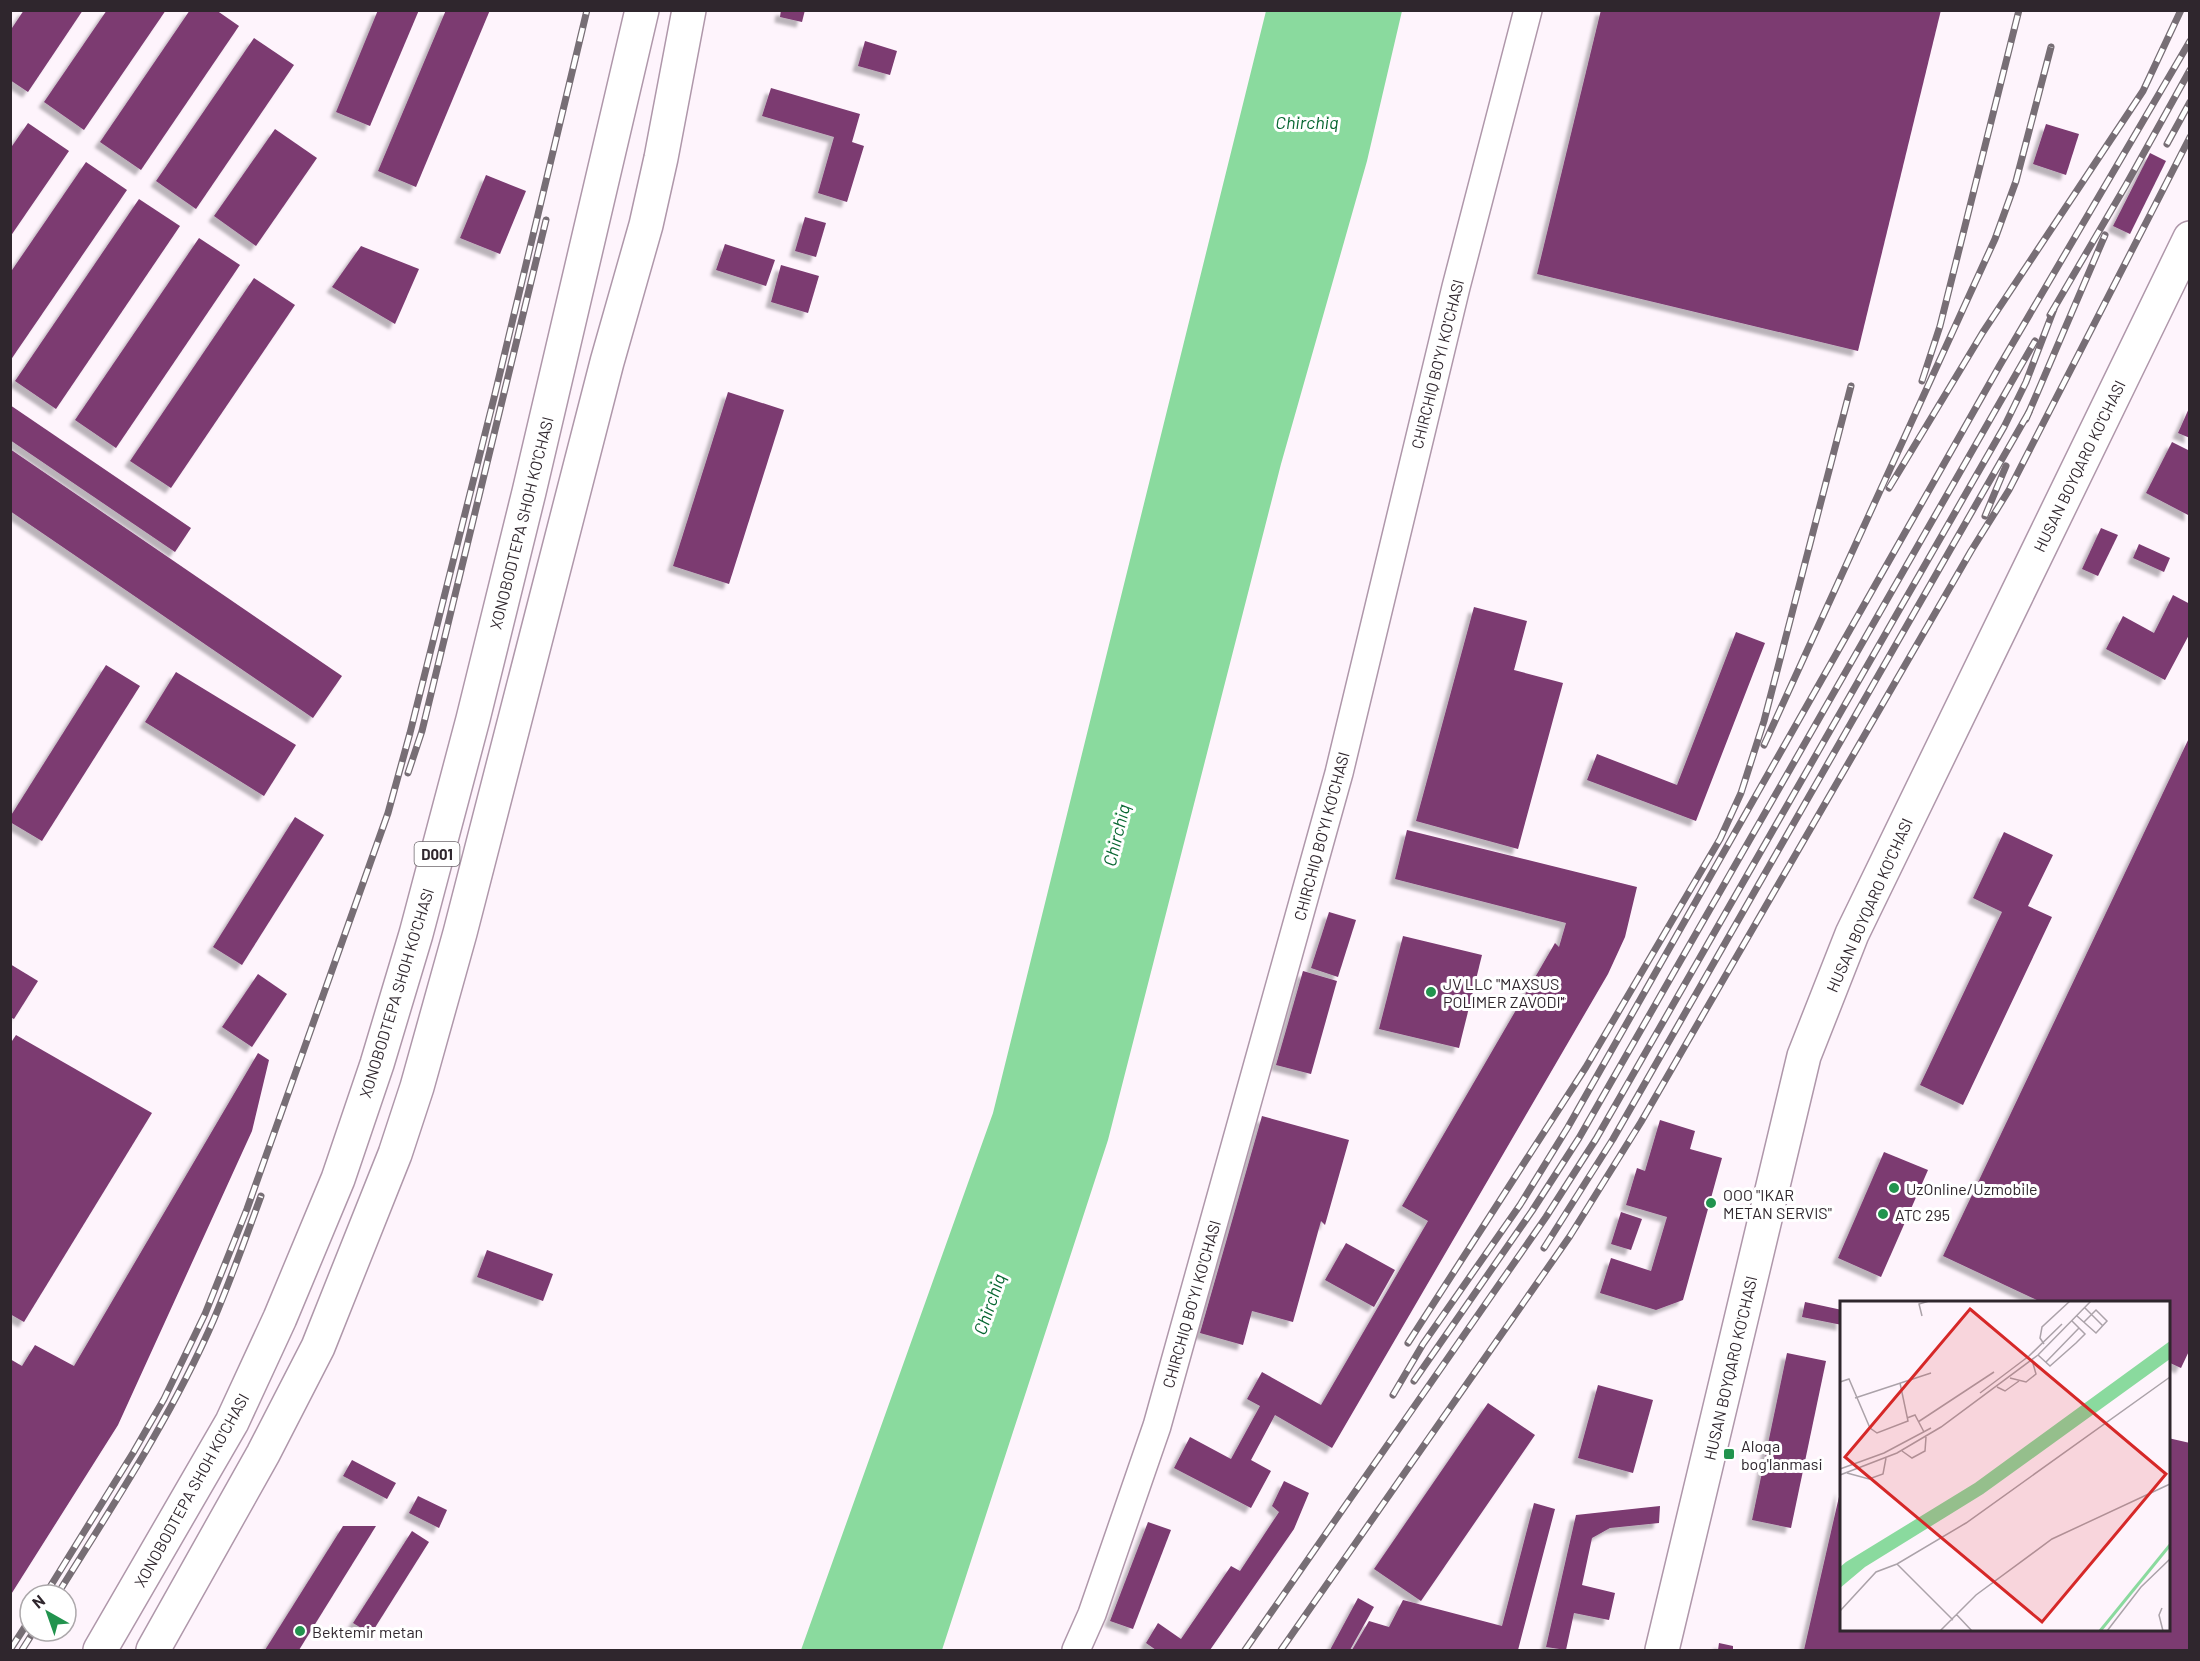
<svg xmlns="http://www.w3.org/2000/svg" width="2200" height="1661" viewBox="0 0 2200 1661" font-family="Barlow,sans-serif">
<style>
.water{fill:#8ada9e}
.building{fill:#7b3a71;filter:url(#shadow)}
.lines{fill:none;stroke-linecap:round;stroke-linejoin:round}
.minor-casing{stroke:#af97aa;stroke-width:30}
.major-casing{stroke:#af97aa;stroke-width:36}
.highway-casing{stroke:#af97aa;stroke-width:36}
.minor{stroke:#fff;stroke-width:27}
.major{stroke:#fff;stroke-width:33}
.highway{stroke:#fff;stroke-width:33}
.rail-casing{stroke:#776e75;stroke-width:7}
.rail{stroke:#fff;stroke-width:4.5;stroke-dasharray:14;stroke-linecap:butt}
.poi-dot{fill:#22934e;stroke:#fff;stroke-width:2}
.labels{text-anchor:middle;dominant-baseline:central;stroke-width:6;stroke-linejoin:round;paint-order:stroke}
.shield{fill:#fff;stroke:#6d676c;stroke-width:1.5}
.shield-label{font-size:15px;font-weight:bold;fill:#2f262d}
.street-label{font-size:16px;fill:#2f262d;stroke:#fff}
.poi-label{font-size:16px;fill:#2f262d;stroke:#fff;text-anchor:start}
.water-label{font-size:18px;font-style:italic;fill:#076631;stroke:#fff}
.inset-river{fill:none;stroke:#8ada9e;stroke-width:3}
.inset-road{fill:none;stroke:#aba2a9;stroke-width:1.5}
.view{fill:#d62828;fill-opacity:0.15;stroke:#d62828;stroke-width:3}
.inset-edge{fill:none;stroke:#2f262d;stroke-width:3}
</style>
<defs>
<filter id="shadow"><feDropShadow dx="-5.5" dy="5.5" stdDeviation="1.5" flood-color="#0004"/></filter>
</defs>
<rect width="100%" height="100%" fill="#fef4fc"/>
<!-- water -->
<path class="water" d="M1266,11h136l-35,150 -86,303 -173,676 -166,510h-141l192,-537z"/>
<!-- building -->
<g class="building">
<path d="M24,10h59l-55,82 -18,-12v-49z"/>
<path d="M107,10h59l-82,120 -40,-28z"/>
<path d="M190,10h26l23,16 -98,144 -41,-28z"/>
<path d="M378,10h41l-49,116 -34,-14z"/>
<path d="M446,10h44l-74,177 -38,-16z"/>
<path d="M781,10h24l-3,12 -22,-5z"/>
<path d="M1601,10h340l-83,341 -321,-77z"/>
<path d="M254,38l40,27 -98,144 -40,-28z"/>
<path d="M865,41l32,10 -7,24 -32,-9z"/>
<path d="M771,88l89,26 -8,28 12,4 -17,56 -29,-9 16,-56 -72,-21z"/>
<path d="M28,123l41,28 -59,86v-88z"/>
<path d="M2046,124l33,10 -13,41 -33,-11z"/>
<path d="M275,129l42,29 -61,88 -42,-30z"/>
<path d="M2150,153l16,8 -36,73 -17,-8z"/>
<path d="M86,162l41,28 -117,171v-88z"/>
<path d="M486,175l40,16 -26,63 -40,-16z"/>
<path d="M139,199l41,27 -124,183 -41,-28z"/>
<path d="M805,217l21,6 -10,34 -21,-6z"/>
<path d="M199,238l41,27 -124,183 -41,-28z"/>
<path d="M725,244l50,16 -9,26 -50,-16z"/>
<path d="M361,246l58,23 -24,55 -63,-37z"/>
<path d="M781,265l38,11 -11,37 -37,-11z"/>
<path d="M254,278l41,27 -124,183 -41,-27z"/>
<path d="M728,392l56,18 -55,174 -56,-18z"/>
<path d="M10,405l181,123 -16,24 -165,-112z"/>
<path d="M2190,406v32l-12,-5z"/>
<path d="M2172,442l18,9v65l-44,-23z"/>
<path d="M10,449l332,227 -29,42 -303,-207z"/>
<path d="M2101,528l17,7 -20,41 -16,-7z"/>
<path d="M2139,544l31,14 -6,14 -31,-14z"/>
<path d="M2173,595l17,9v29l-25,47 -59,-31 17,-33 31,17z"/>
<path d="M1474,607l53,14 -13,49 49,13 -45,166 -102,-28z"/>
<path d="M1736,632l29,11 -69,178 -109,-41 10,-26 80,31z"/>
<path d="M106,665l34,21 -98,155 -32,-19v-5z"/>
<path d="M176,672l120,73 -32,51 -119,-74z"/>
<path d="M2190,736v613l-9,19 -13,-6v-60h-127l-98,-46z"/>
<path d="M295,817l29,18 -82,130 -29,-18z"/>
<path d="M1407,830l230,57 -12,50 -17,37 -276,474 -57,-33 -24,45 20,11 -20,37 -77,-40 16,-31 41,22 29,-53 -13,-7 15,-27 59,33 107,-184 -26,-15 153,-263 4,4 7,-24 -171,-44z"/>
<path d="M2004,832l49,23 -25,51 24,11 -89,188 -43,-20 82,-173 -29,-14z"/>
<path d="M1329,912l27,8 -18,57 -27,-9z"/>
<path d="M1403,936l79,19 -23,93 -80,-19z"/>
<path d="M10,964l28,17 -24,38 -4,-2z"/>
<path d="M1303,971l34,10 -26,93 -35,-9z"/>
<path d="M258,974l29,20 -35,53 -30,-20z"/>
<path d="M16,1035l136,78 -128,209 -14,-8v-270z"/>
<path d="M258,1053l11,7 -17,71 -134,294 -108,171v-237l12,7 13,-21 39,21z"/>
<path d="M1262,1116l87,24 -24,85 -4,-4 -28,101 -41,-11 -9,34 -43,-12z"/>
<path d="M1660,1120l35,11 -5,18 32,9 -39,142 -27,10 -56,-17 11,-35 40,13 16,-54 -41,-12 11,-37 8,3z"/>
<path d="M1884,1152l44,18 -47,107 -43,-19z"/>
<path d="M1621,1212l21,7 -11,31 -20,-6z"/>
<path d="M1346,1243l49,27 -21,37 -49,-27z"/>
<path d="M487,1250l66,24 -10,27 -66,-24z"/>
<path d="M1805,1302l37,8v15l-40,-8z"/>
<path d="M1787,1353l39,8 -35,167 -39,-8z"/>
<path d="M1598,1385l55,15 -20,73 -55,-15z"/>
<path d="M1488,1403l47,32 -114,166 -47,-32z"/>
<path d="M2168,1438l22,5v207h-386l37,-162 1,142h326z"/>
<path d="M352,1460l44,23 -9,16 -44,-23z"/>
<path d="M1284,1481l25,12 -15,36 -84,121h-54l-10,-7 12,-20 23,16 50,-73 9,5 39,-59 -7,-6z"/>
<path d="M418,1496l29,14 -8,18 -30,-15z"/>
<path d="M1534,1503l21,6 -37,141h-166l17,-29 20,6 14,-27 99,26z"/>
<path d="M1660,1506l-1,17 -49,5 -18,10 -10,47 33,8 -6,27 -35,-7 -8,37 -20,-3 30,-132z"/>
<path d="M1148,1522l23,8 -38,99 -23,-8z"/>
<path d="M343,1526h33l-77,124h-34z"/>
<path d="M412,1531l17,11 -58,92 -18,-11z"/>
<path d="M1358,1598l16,9 -24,43h-20z"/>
<path d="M1719,1643l14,3v4h-15z"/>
</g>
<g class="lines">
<!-- minor casing -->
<g class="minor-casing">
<path id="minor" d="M1076,1650l16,-36 65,-188 182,-653 117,-486 72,-277"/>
</g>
<!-- major casing -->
<g class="major-casing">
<path id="major" d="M1662,1650l142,-594 48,-122 338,-696"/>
</g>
<!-- highway casing -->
<g class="highway-casing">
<g id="highway">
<path d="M100,1650l132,-228 48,-104 58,-139 39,-115 39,-130 57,-215 56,-227 113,-482"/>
<path d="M153,1650l110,-196 55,-107 77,-193 22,-67 43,-154 147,-571 39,-137 15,-67 28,-148"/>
</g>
</g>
<!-- minor -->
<use href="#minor" class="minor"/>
<!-- major -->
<use href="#major" class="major"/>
<!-- highway -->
<use href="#highway" class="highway"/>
<!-- rail casing -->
<g class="rail-casing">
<g id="rail">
<path d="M2167,144l23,-42"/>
<path d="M2050,315l76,-130 64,-115"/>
<path d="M1922,381l18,-55 79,-316"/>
<path d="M2026,419l79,-184"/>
<path d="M1889,488l94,-156 160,-241 38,-81"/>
<path d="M1985,516l21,-50"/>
<path d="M1764,745l231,-506 21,-58 35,-134"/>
<path d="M408,773l14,-42 124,-511"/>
<path d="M1544,1248l69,-109 416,-727"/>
<path d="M1408,1343l178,-276 134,-228 21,-46 23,-72 87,-335"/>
<path d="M1414,1381l118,-170 47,-73 456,-797"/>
<path d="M1393,1395l30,-51 97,-139 48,-78 432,-762 190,-324"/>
<path d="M45,1595l88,-142 31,-54 41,-85 42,-105 141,-396 22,-80 84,-335 93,-388"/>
<path d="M57,1595c56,-90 115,-179 157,-276 17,-40 32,-82 47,-123"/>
<path d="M10,1650l20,-31"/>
<path d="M22,1650l12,-19"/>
<path d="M1245,1650l301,-433 50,-78 408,-712 22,-45 28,-73"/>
<path d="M1281,1650l289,-414 71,-114 330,-571 38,-61 181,-353"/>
</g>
</g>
<!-- rail -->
<use href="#rail" class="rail"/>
</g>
<!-- markers -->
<g class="poi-dot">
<circle cx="1431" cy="992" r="6"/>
<circle cx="1894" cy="1188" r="6"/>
<circle cx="1711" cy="1203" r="6"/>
<circle cx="1883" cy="1214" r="6"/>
<rect x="1723" y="1448" width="12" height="12" rx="3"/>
<circle cx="300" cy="1631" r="6"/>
</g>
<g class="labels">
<!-- shield labels -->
<rect class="shield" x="414.5" y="842" width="45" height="24" rx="4.5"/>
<g class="shield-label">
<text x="437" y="854">D001</text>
</g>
<!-- street labels -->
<g class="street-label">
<text transform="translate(1437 364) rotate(-76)">CHIRCHIQ BO'YI KO'CHASI</text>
<text transform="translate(2079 466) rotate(-64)">HUSAN BOYQARO KO'CHASI</text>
<text transform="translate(521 523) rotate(-76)">XONOBODTEPA SHOH KO'CHASI</text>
<text transform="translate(1321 836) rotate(-75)">CHIRCHIQ BO'YI KO'CHASI</text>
<text transform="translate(1869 905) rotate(-66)">HUSAN BOYQARO KO'CHASI</text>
<text transform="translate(396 993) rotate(-73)">XONOBODTEPA SHOH KO'CHASI</text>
<text transform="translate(1191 1304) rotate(-74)">CHIRCHIQ BO'YI KO'CHASI</text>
<text transform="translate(1730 1368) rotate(-77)">HUSAN BOYQARO KO'CHASI</text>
<text transform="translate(191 1490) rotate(-61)">XONOBODTEPA SHOH KO'CHASI</text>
</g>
<!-- poi labels -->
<g class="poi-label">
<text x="1443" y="983">JV LLC "MAXSUS<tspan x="1443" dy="18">POLIMER ZAVODI"</tspan></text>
<text x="1906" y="1188">UzOnline/Uzmobile</text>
<text x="1723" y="1194">OOO "IKAR<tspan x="1723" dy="18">METAN SERVIS"</tspan></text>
<text x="1895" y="1214">ATC 295</text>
<text x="1741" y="1445">Aloqa<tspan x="1741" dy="18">bog'lanmasi</tspan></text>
<text x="312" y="1631">Bektemir metan</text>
</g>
<!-- water labels -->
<g class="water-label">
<text x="1307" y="122">Chirchiq</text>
<text transform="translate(1116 835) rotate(-76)">Chirchiq</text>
<text transform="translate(989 1304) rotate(-71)">Chirchiq</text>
</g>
</g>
<!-- overview -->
<g transform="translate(1840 1301)">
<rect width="330" height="330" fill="#fef4fc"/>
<path d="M330,40v18l-187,135 -118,73 -25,21v-21l6,-5 129,-79z" fill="#8ada9e"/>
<path class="inset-river" d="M260,330l70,-86"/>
<path class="inset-road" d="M245,7l18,18M82,15l-3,-12 10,-3M237,15l19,17 11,-12 -11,-11 -12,12M204,43l-4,-6 2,-11 28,-26M198,54l12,11 26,-23 9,-9 -13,-13M206,61l33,-34M170,77l16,4 10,-8 -4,-14M0,81l9,-3 21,49 7,5 31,-12 -8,-38M157,86l8,4 14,-10M140,92l49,-37 33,-32M15,97l76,-25M67,117l8,-3 9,17M78,121l76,-50M62,150l10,7 13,-7 1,-14M0,168l44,-16 47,-25M7,172l22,6 14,-5 3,-16M0,174l57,-22 44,-26 97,-72 53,-54M57,263l56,56M322,307l-3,7 4,16M0,310l36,-39 21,-8 69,-41 204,-146M116,313l16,17M100,330l36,-36 76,-56 118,-55M267,330l34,-44 29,-28"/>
<path class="view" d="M130,8l196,165 -124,148 -197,-165z"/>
<rect width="330" height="330" class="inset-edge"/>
</g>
<!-- border -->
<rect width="2200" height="1661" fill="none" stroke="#2f262d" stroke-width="24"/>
<!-- north arrow -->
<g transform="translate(48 1613) rotate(320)"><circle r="28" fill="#ffffff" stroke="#aca8ab" stroke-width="1.5"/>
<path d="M0-4.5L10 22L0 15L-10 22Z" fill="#22934e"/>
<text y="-9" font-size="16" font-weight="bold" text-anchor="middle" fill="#2f262d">N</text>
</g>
</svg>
